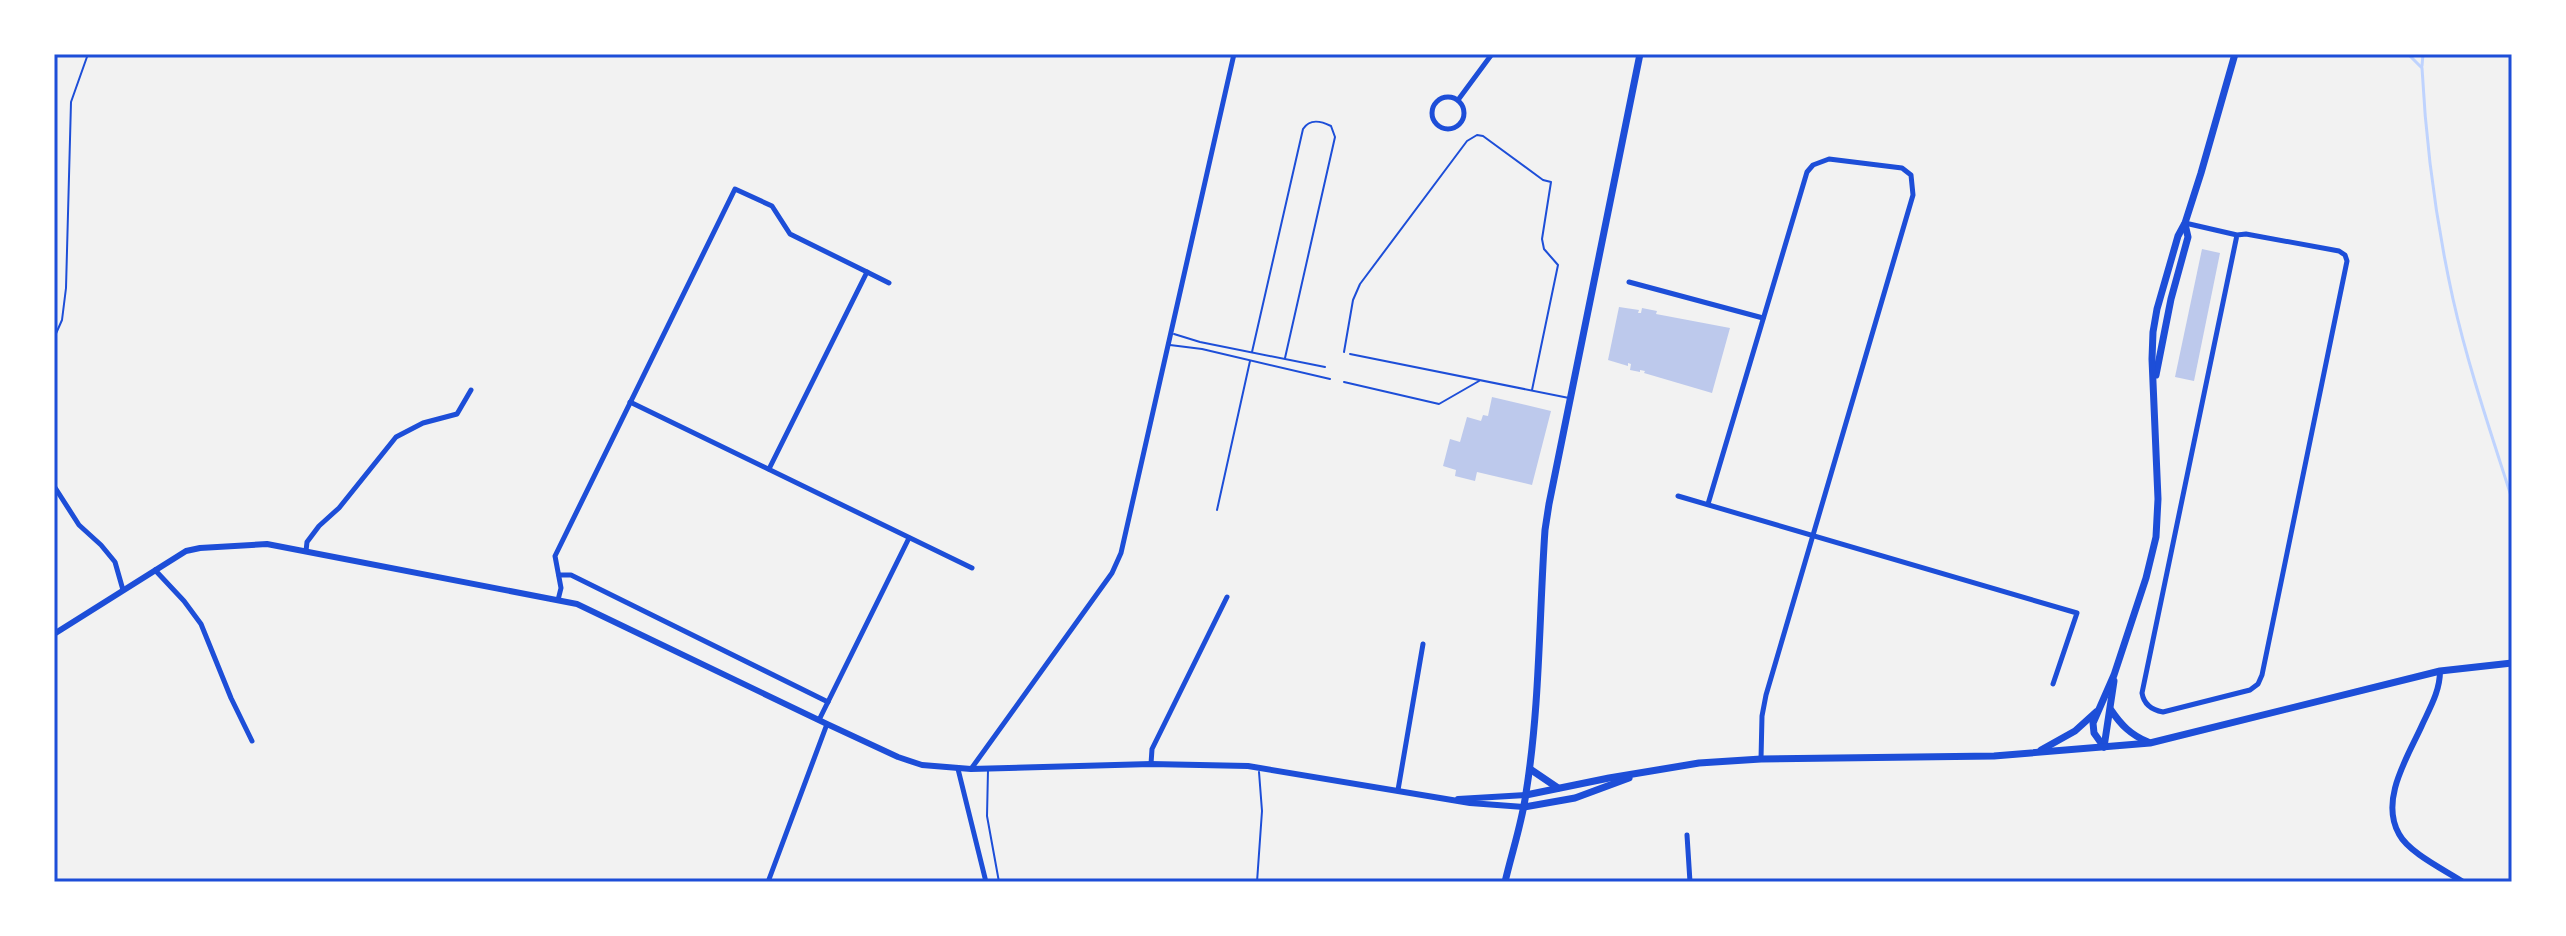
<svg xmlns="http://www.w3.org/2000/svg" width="2566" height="936" viewBox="0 0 2566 936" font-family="'Noto Sans',sans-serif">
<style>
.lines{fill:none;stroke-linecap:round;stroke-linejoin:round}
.stream{stroke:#bfd3fe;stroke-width:3}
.building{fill:#bdc9ec}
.path{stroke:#1d4ed8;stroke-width:2}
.service{stroke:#1d4ed8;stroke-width:2}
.minor{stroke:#1d4ed8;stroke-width:5}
.tertiary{stroke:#1d4ed8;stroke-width:6}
.secondary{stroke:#1d4ed8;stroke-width:7}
.neatline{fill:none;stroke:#1d4ed8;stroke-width:3}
</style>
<rect width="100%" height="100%" fill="#f2f2f2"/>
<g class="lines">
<!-- stream -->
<g class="stream">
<path d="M2408,54l14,14c4,78 14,154 31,231 15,67 38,134 59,200"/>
<path d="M2422,66l1,-12"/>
</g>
</g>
<!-- building -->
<g class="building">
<path d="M2202,249l18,4 -26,128 -19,-4z"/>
<path d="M1619,307l20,3 -1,3h3l1,-5 15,3 -1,3 74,14 -18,65 -68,-20 1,-2 -5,-1v2l-10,-2 1,-6 -3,-1v3l-20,-6z"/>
<path d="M1492,397l59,14 -19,74 -55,-13 -2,9 -20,-5 1,-6 -13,-4 7,-27 10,3 7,-25 14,4 2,-6 5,1z"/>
</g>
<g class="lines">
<!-- path -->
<path class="path" d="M54,338l8,-18 4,-32 5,-186 17,-48"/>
<!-- service -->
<g class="service">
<path d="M1174,334l26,8 125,25"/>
<path d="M1170,345l32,4 128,30"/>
<path d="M1252,352l51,-223c7,-11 18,-8 28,-3l4,11 -50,221"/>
<path d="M1344,352l9,-52 7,-16 107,-143 10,-6 6,1 60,44 8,2 -9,57 2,10 14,16 -26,125"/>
<path d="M1350,354l219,44"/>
<path d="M1344,382l95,22 40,-23"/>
<path d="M1217,510l33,-149"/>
<path d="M988,770l-1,46 12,66"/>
<path d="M1257,882l5,-71 -3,-39"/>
</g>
<!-- minor -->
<g class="minor">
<circle cx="1448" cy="113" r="16"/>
<path d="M1458,100l34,-46"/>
<path d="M2185,223l52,12 9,-1 93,17 6,4 2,6 -85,414 -4,9 -8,6 -87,22c-11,-2 -19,-7 -21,-19l95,-458"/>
<path d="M1629,282l134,36"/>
<path d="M630,402l342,166"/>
<path d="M769,469l98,-197 22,11"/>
<path d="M54,486l25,39 22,20 14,17 8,28"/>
<path d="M1678,496l399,117 -24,71"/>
<path d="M1708,504l99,-332 6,-7 16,-6 73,9 9,7 2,20 -147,500 -4,21 -1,43"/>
<path d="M306,551l1,-9 12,-16 20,-18 57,-71 27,-14 34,-9 14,-24"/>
<path d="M155,570l29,31 17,23 30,74 21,43"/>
<path d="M559,575h12l257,127"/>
<path d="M558,600l3,-12 -6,-32 180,-367 37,17 18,28 77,38"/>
<path d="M819,720l90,-182"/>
<path d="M1151,764l1,-15 75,-152"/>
<path d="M958,769l28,113"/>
<path d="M971,769l141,-196 9,-20 113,-499"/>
<path d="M1398,790l25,-146"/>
<path d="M1687,835l3,47"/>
<path d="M768,882l59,-158"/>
</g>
<!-- tertiary -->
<g class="tertiary">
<path d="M54,634l132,-83 14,-3 67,-4 310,60 250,120 71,33 24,8 49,4 180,-5 97,2 222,37 54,4"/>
<path d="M2440,671c0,19 -9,35 -17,52 -14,32 -44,76 -24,111 10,19 46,36 64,48"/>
<path d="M1458,799l68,-4"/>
</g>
<!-- secondary -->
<g class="secondary">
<path d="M2156,375l15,-76 17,-62 -3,-13"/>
<path d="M2111,710c10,15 20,25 37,32"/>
<path d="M2104,747l-10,-14 -1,-10 21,-48 32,-97 10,-41 2,-38 -6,-140 1,-27 4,-23 21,-73 7,-13 16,-50 34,-119"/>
<path d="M2104,747l10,-66"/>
<path d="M2041,750l34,-19 21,-19"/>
<path d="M1530,769l28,19"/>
<path d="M1526,795l83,-17 90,-15 62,-4 233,-3 156,-13 290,-72 72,-8"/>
<path d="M1524,807l51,-9 54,-20"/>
<path d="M1505,882c7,-30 17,-59 21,-89 14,-87 13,-176 19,-263l4,-26 91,-450"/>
</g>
</g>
<!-- border -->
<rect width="2566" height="936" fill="none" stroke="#ffffff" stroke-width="112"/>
<rect x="56" y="56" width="2454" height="824" class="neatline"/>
</svg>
